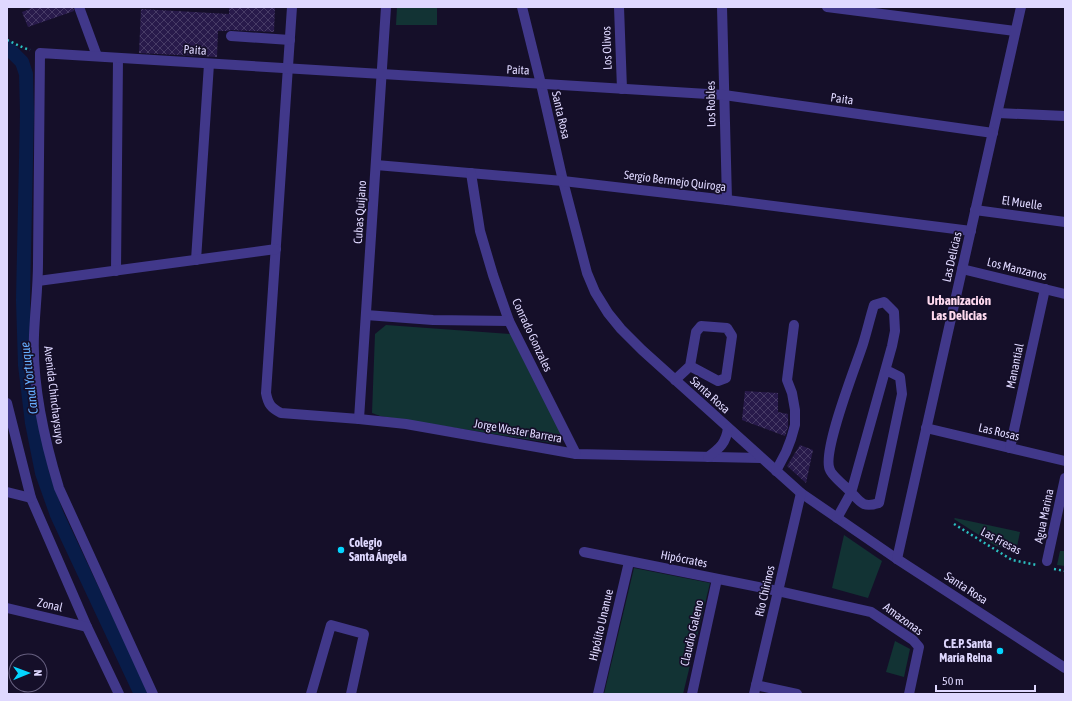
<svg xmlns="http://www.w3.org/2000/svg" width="1072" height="701" viewBox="0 0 1072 701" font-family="'Asap Condensed',sans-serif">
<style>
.green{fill:#123334}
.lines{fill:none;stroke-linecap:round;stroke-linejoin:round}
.canal{stroke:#081c49;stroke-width:14}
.building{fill:url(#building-cross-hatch)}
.path{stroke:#2bbfc0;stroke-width:2.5;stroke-dasharray:2 3;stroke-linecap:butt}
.minor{stroke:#41388a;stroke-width:10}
.poi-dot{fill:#04d5ff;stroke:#150f29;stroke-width:1.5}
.labels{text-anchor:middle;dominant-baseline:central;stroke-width:3.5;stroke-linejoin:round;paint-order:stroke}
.street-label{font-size:12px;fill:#dfd8ff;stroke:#150f29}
.poi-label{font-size:12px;font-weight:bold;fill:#dfd8ff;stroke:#150f29;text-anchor:start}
.neighbourhood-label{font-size:13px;font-weight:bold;fill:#ffdaef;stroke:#150f29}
.water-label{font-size:13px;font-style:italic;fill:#66aeff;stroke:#150f29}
</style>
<defs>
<pattern id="building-cross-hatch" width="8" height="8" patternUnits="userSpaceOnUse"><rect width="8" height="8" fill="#281a4b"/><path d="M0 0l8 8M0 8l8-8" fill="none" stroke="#473b66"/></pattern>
</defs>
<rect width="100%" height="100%" fill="#150f29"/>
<!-- green -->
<g class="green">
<path d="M397,7h40v18h-41z"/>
<path d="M386,325l125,9 51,100 -4,10 -178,-28 -8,-3 3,-79z"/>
<path d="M955,518l65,14 -4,19 -20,-5 -42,-27z"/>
<path d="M844,535l38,26 -14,37 -36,-10z"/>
<path d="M1060,551h5v15l-8,-1z"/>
<path d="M634,568l76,15 -27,111h-79z"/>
<path d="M895,641l15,8 -6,28 -18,-5z"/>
</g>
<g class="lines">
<!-- canal -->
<path class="canal" d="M7,47l15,15 4,12 1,39 -4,187 2,65 7,58 10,50 15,42 84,179"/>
</g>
<!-- building -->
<g class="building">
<path d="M29,7h44l1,4 -46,16 -6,-15 8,-3z"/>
<path d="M229,7h46l-1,25 -43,-2 -4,1h-9l-1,26 -78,-4 2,-44 88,5z"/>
<path d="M745,391l33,2v19l10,2v13l-3,9 -43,-16z"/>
<path d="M800,445l13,5 -7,33 -19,-17z"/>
</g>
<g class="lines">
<!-- path -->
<g class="path">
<path d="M7,40l17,8 6,2"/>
<path d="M954,524l58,36 25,5"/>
<path d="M1054,569l11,2"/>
</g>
<!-- minor -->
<g class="minor">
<path d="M79,7l18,49"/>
<path d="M292,7l-26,386c2,11 5,15 15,20l78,6 47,5 170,30 185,4"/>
<path d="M522,7l19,77 22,97 24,92 8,19 13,21 13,16 21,21 159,143 96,66 168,109"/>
<path d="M619,7l3,82"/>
<path d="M722,7l5,193"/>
<path d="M827,7l188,24"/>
<path d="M231,36l59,4"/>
<path d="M998,113l67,3"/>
<path d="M376,165l187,16 164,19 244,31"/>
<path d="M471,173l9,58 13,44 16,46 67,133"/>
<path d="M975,210l90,12"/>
<path d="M196,260l13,-196"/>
<path d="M962,269l103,25"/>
<path d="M116,271l2,-213"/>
<path d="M38,281l238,-32"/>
<path d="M366,315l67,5 76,1"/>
<path d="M675,380l15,-14 6,-34 5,-6 26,2 5,8 -6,42 -8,3 -28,-15"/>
<path d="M7,403l24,95 56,129 32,67"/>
<path d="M359,419l27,-412"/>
<path d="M926,428l139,33"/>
<path d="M1010,448l35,-159"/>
<path d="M708,457c12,-9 18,-14 20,-29"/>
<path d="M776,471l10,-19 5,-13 4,-14v-15l-3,-17 -5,-13 7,-55"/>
<path d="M7,492l24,6"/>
<path d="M837,518l14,-25 41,-147 3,-15 -1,-19 -10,-10 -10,3c-4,13 -7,26 -11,39 -7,22 -42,109 -33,126 2,6 16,17 21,22 10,11 12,16 28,11l23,-109 -2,-17 -14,-7"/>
<path d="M584,552l194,39 93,21 42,28 6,7 -10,47"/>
<path d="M897,559l124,-552"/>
<path d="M1047,561l18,-83"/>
<path d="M7,608l80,19"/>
<path d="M756,685l41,9"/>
<path d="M153,694l-94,-206c-14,-46 -27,-104 -25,-153 1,-24 4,-48 4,-72 1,-70 1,-140 2,-210l684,42 269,38"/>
<path d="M311,694l20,-69 33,9 -13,60"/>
<path d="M598,694l31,-132"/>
<path d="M692,694l25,-115"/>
<path d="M754,694l47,-201"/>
</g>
</g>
<!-- markers -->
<g class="poi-dot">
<circle cx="341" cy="550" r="4"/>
<circle cx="1000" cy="651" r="4"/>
</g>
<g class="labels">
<!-- street labels -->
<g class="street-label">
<text transform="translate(607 48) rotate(-92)">Los Olivos</text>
<text transform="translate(195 50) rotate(4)">Paita</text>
<text transform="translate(518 70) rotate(3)">Paita</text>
<text transform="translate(842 99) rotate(8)">Paita</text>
<text transform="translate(711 104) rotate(-91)">Los Robles</text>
<text transform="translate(561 115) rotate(77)">Santa Rosa</text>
<text transform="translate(675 181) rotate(7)">Sergio Bermejo Quiroga</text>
<text transform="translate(1022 203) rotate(8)">El Muelle</text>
<text transform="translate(360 212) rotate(-86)">Cubas Quijano</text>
<text transform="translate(952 257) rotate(-77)">Las Delicias</text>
<text transform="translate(1017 269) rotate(14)">Los Manzanos</text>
<text transform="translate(532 335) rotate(65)">Conrado Gonzales</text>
<text transform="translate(1015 366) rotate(-78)">Manantial</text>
<text transform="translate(54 395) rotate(83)">Avenida Chinchaysuyo</text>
<text transform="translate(710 395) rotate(42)">Santa Rosa</text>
<text transform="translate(518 431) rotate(10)">Jorge Wester Barrera</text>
<text transform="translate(999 432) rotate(13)">Las Rosas</text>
<text transform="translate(1044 516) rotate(-78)">Agua Marina</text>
<text transform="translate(1001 541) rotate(28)">Las Fresas</text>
<text transform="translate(684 559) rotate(11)">Hipócrates</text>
<text transform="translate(966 588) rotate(33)">Santa Rosa</text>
<text transform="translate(765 591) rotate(-77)">Río Chirinos</text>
<text transform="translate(50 605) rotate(13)">Zonal</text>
<text transform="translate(903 619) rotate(36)">Amazonas</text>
<text transform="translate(601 625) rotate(-77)">Hipólito Unanue</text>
<text transform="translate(692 633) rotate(-77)">Claudio Galeno</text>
</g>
<!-- poi labels -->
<g class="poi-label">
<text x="349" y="543">Colegio<tspan x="349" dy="14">Santa Ángela</tspan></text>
<text x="992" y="644" text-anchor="end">C.E.P. Santa<tspan x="992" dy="14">María Reina</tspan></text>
</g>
<!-- neighbourhood labels -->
<g class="neighbourhood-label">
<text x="959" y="300">Urbanización<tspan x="959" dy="15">Las Delicias</tspan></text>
</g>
<!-- water labels -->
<g class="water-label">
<text transform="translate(29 378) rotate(-97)">Canal Yortuque</text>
</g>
</g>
<!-- border -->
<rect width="1072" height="701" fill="none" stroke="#dfd8ff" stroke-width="16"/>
<!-- north arrow -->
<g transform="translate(28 673) rotate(89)"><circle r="19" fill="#150f29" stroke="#665f7f"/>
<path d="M0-3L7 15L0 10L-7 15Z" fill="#04d5ff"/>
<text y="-6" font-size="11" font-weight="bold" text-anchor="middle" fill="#dfd8ff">N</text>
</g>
<!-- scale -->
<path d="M936 685v6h99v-6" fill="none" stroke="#dfd8ff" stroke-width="2"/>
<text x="942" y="685" font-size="12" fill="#dfd8ff" stroke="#150f29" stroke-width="3" paint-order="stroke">50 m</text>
</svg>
